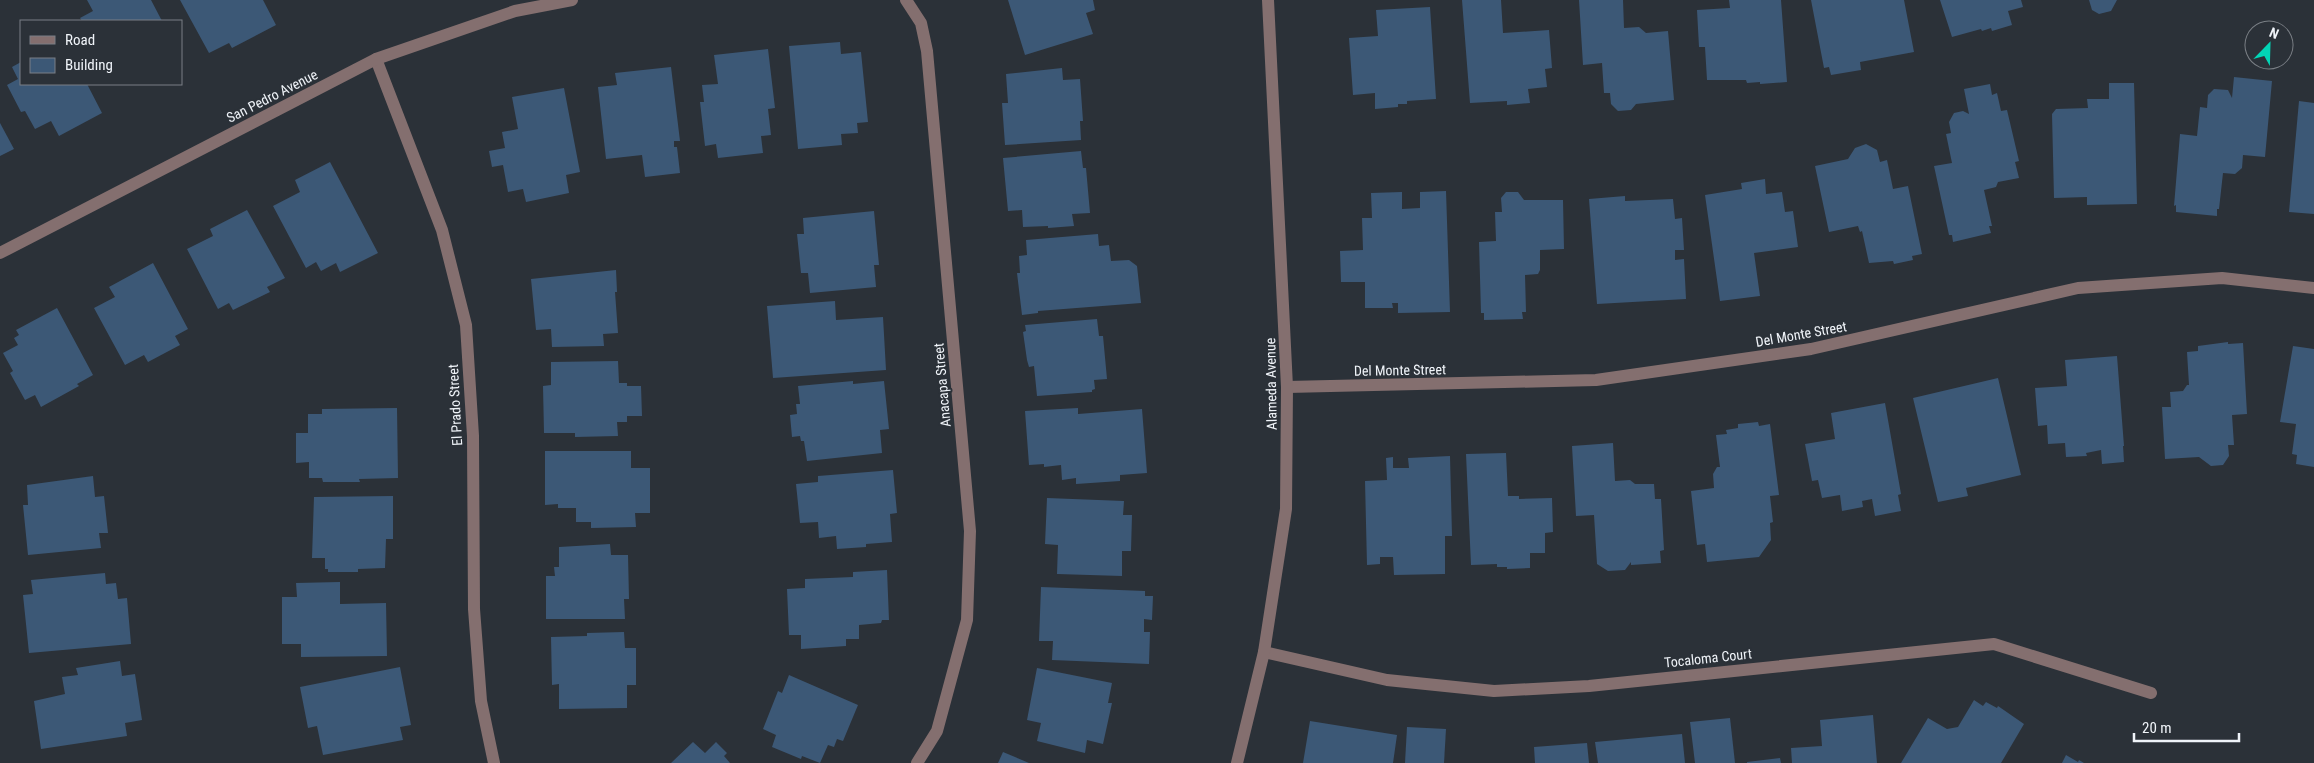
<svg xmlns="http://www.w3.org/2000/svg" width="2314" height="763" viewBox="0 0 2314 763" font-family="'Roboto Condensed',sans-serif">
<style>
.building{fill:#3c5876}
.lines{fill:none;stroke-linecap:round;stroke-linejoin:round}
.minor{stroke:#846f6f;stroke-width:12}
.tertiary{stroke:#846f6f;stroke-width:12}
.labels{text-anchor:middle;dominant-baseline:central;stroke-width:4;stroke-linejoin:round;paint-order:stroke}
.street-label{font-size:14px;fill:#f0f4f9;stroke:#2b3138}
</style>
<rect width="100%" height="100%" fill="#2b3138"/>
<!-- building -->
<g class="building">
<path d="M87,0h64l11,21h-80l-2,-3 13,-7z"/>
<path d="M180,0h83l13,25 -44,23 -3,-5 -20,10z"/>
<path d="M1008,0h85l2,10 -9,3 7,21 -68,21z"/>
<path d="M1462,0h39l2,33 46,-3 3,38 -7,1 2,18 -19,2 2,14 -23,2v-4l-37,2z"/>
<path d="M1579,0h44l1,28 15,-1 7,6 22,-2 6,69 -38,4 -5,6 -13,1 -7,-7 -1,-11h-6l-2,-30 -19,2z"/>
<path d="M1729,0h52l6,82 -27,2v-2l-13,1 -1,-3h-39l-2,-33h-6l-2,-37 33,-2z"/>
<path d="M1811,0h93l10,52 -54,10 1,8 -30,5 -2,-8 -5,1z"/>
<path d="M1940,0h81l2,7 -15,4 4,14 -20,6 -1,-3 -9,3 -1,-2 -29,8z"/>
<path d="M2089,0h28l-6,11 -12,3 -7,-4z"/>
<path d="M1430,7l6,92 -29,2v3h-9v3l-23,2v-16l-22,2 -4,-57 29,-2 -2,-26z"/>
<path d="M840,42l1,12 20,-2 7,70 -11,1 1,10 -17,1 1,11 -44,4 -9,-103z"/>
<path d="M768,49l7,59 -7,1 3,26 -10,1 2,17 -45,5 -2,-14 -11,2 -5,-44h4l-2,-17 16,-1 -4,-29z"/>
<path d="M21,62v22h66l15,29 -43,23 -8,-15 -16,8 -10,-18 -4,1 -14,-27 11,-6 -6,-12z"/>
<path d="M671,67l9,74h-6v6h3l3,26 -35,4 -3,-22 -36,4 -8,-72 19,-2 -2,-12z"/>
<path d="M1062,68l1,12 17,-1 3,42h-3l1,19 -76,5 -3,-42h6l-2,-29z"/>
<path d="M2234,77l38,4 -7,76 -22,-2 -1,13 -7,6 -12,-1 -4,36h-2v7l-41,-4v-7l-2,1 6,-72 17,2 3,-29 7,1 1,-13 6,-6 14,1 4,8z"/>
<path d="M2109,83h25l3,121 -50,1v-8l-33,1 -2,-84 4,-5 32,-1 -1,-9h22z"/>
<path d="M1990,84l2,11 5,-2 4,18 6,-1 12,51 -4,1 4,16 -21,4 -2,5 -12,3 8,36h-3l2,7 -38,9 -1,-7h-3l-15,-69 18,-3 -6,-29 5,-1 -2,-11 5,-9 9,-2 6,3 -5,-25z"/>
<path d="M564,88l16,84 -14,3 3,18 -43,9 -3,-13 -15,3 -5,-27 -11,2 -3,-16 16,-3 -3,-16 16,-3 -6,-32z"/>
<path d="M2299,101l15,2v111l-25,-2z"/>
<path d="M0,123l14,26 -14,7z"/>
<path d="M1866,144l11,6 3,12 7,-2 6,29 15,-3 14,68 -10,2 1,4 -19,4 -1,-3 -24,2 -7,-32 -2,1 -2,-6 -29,6 -14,-66 33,-7 7,-11z"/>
<path d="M1081,151l2,17h3l4,45 -18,1 2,12 -26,2v-2l-25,1 -1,-17 -14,1 -5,-53z"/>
<path d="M330,162l48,91 -38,19 -4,-9 -15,8 -5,-9 -10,6 -33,-62 27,-14 -5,-12z"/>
<path d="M1765,179l1,15 16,-2 3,20 8,-1 5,36 -44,6 6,43 -40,5 -15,-106 37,-6 -1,-6z"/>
<path d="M1446,191l4,121 -52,1v-10h-6l1,5h-28v-26h-24l-1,-31 23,-1 -1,-32h10l-1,-25 31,-1v17l18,-1v-16z"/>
<path d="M1506,192h12l6,8h39l1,49 -24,1v20l-2,4 -13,1 1,37h-4l1,7 -39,1v-7h-3l-2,-71 17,-1 -1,-29h7l-1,-14z"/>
<path d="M1625,196v5l48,-2 2,20 7,-1 2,32h-9v10l9,-1 2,40 -89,5 -8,-105z"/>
<path d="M247,210l38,68 -18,9 3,5 -37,18 -4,-7 -11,6 -31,-60 26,-13 -3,-7z"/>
<path d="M874,211l5,54h-5l2,22 -66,6 -2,-20h-7l-4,-39h7l-1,-16z"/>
<path d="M1098,234l1,12 10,-1 2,16 18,-1 8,6 4,37 -103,8v2l-16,2 -5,-42h3l-1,-17 8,-1 -1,-15z"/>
<path d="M153,263l35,66 -13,7 5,9 -32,17 -4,-7 -19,10 -31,-57 21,-11 -6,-10z"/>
<path d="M616,270l1,22h-2l3,41 -15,1 1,12 -52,1 -1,-18 -15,1 -5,-51z"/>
<path d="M835,301l1,19 47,-3 3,53 -113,8 -6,-72z"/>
<path d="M57,308l36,67 -16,9 2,2 -38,21 -6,-12 -10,5 -15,-27 3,-2 -10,-18 15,-8 -4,-7 5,-3 -3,-5z"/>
<path d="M1097,319l2,17h4l4,43 -13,1 1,9 -3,1v2l-55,4 -3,-30 -5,1 -2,-7 -4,-28 3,-1 -1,-6z"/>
<path d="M2228,342v2l15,-1 4,71 -15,1 2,30h-6l1,11 -6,9 -12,1 -12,-9 -34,2 -3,-52h9l-1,-15 13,-1 4,-6h2l-2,-33 11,-1v-5z"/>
<path d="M2293,346l21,3v118l-18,-3 1,-9 -5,-1 4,-30 -16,-2z"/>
<path d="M2117,356l7,90h-1l1,16 -22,2 -1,-14 -15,3 1,3 -21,1 -1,-14 -17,1 -1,-19 -9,1 -3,-38 32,-2 -2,-26z"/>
<path d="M618,361l1,22h8v3h14l1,30h-15v6h-10l1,14 -43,1v-4h-31l-1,-47 8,-1v-23z"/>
<path d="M1998,378l23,97 -55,13 2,8 -30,6 -25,-104z"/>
<path d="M853,381v3l31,-3 5,48 -9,1 2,23 -75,8 -3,-20h-3l-1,-5 -8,1 -2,-22 7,-1 -1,-10h4l-2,-18z"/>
<path d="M1885,403l16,91 -3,1 3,16 -26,5 -3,-17 -10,2 1,6 -21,4 -2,-16 -18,3 -4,-18 -6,1 -7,-37 30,-5 -4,-26z"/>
<path d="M397,408l1,70 -39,1 1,3h-37l-1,-4h-13v-16l-13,1v-30h12v-19h14v-5z"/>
<path d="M1078,408v6l64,-5 5,64 -27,2v6l-44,3v-6l-14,2 -1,-15 -17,2v-3l-15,1 -4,-54z"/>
<path d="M1758,422l1,4 11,-2 9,71 -9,1 3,26 -3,1 1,17 -12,17 -52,5 -2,-18 -8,1 -6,-54 23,-3 -1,-14 4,-7h3l-4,-32 11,-1 -1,-4 12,-2v-4z"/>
<path d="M1613,443l2,38 15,-1 5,4h19l1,15h6l3,51 -4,1 1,12 -30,2v-3l-6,8 -17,1 -11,-7 -3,-49 -18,1 -4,-70z"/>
<path d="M545,451h86v17h19v45h-15l1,14 -45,1v-6h-15v-14h-18v-4l-13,1z"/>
<path d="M1506,453l2,43h11v3l33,-1 1,34 -8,1v20h-15v15l-23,1v-2h-10v-3l-26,1 -5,-111z"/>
<path d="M1450,456l2,80h-7v38l-51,1 -1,-18h-13v7l-13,1 -2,-84 22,-1 -1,-22 7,-1v11h16l-1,-10z"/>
<path d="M893,470l4,43 -7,1 2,28 -26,2v3l-29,2 -1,-13 -17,2 -1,-16 -18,1 -4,-39 22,-2v-6z"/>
<path d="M93,476l2,21 9,-1 4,37h-9l2,15 -73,7 -5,-50h5l-1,-20z"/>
<path d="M393,496v43h-7l-1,29 -27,1v3h-30v-3h-3v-11h-13l2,-61z"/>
<path d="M1047,498l77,3 -1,14h9l-1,36h-9v25l-65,-2 1,-29 -13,-1z"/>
<path d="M610,544l1,11h17l1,44h-5l1,20h-79v-43h9l-1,-9h5v-20z"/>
<path d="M887,570l2,50h-7l-1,3 -22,2v14h-13v7l-45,3v-14h-12l-2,-46 18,-1v-9l48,-2v-5z"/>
<path d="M105,573l1,11 10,-1 2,16 9,-1 4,46 -102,9 -6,-58 10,-1 -2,-14z"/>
<path d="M340,582v22l46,-1 1,53 -86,1v-13h-19v-47h15l-1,-14z"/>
<path d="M1041,587l104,4v5h8l-1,24 -8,-1v13h6l-1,32 -97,-4 1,-19h-14z"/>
<path d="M624,632l1,16h11v37h-9v23l-68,1v-25l-7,1 -1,-48 36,-1v-3z"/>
<path d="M120,661l2,15 13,-2 7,46 -17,3 2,13 -86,13 -7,-48 31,-7 -3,-17 16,-2 -2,-7z"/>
<path d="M400,667l11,58 -11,2 3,13 -80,15 -6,-29 -9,2 -8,-41z"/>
<path d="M1037,668l75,15 -4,20h4l-9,41 -16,-4 -2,13 -48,-12 4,-18 -14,-3z"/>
<path d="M789,675l69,30 -15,36 -6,-2 -3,8 -6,-2 -8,18 -18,-7 -1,3 -29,-12 4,-12 -13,-6 15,-38 4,2z"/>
<path d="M1974,700l9,6 3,-4 11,6 1,-2 26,18 -23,39h-100l27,-45 19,11 11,-2z"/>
<path d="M1873,715l4,48h-85l-1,-15 31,-2 -2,-26z"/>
<path d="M1730,718l5,45h-40l-5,-41z"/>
<path d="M1310,721l87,14 -4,28h-90z"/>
<path d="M1407,727l39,2 -2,34h-39z"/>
<path d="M1682,734l3,29h-87l-3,-21z"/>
<path d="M693,742l12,11 11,-11 11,11 -3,3 6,7h-59z"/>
<path d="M1587,743l2,20h-54l-1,-16z"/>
<path d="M1003,752l26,11h-31z"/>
<path d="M2066,755l12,7 1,-2 5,3h-22z"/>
<path d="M1780,758l1,5h-34v-1z"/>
</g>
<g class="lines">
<!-- minor -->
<g class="minor">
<path d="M906,0l15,23 6,28 43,480 -3,89 -30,111 -20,32"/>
<path d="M376,59l66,171 24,95 7,111 1,173 7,92 13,62"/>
<path d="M0,253l376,-194 139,-48 57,-11"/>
<path d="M1287,387l309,-7 215,-31 267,-61 144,-10 92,10"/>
<path d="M1264,652l123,28 107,11 95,-5 405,-42 157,49"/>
</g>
<!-- tertiary -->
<path class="tertiary" d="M1237,763l27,-111 22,-143 1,-122 -19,-387"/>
</g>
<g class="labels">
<!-- street labels -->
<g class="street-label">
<text transform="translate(272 96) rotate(-27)">San Pedro Avenue</text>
<text transform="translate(1801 334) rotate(-10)">Del Monte Street</text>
<text transform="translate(1400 370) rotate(-1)">Del Monte Street</text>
<text transform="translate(1271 384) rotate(-91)">Alameda Avenue</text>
<text transform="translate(942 385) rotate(-95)">Anacapa Street</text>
<text transform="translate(455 405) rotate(-93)">El Prado Street</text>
<text transform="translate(1708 658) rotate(-6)">Tocaloma Court</text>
</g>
</g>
<!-- legend -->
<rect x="20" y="20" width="162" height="65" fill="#2b3138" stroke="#7a7f85"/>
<rect x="30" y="36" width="25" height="8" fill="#846f6f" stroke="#7a7f85"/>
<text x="65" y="45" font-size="15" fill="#f0f4f9">Road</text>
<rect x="30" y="58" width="25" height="15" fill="#3c5876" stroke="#7a7f85"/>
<text x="65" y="70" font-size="15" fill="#f0f4f9">Building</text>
<!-- north arrow -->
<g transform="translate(2269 45) rotate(23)"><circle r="24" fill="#2b3138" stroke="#7a7f85"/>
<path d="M0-4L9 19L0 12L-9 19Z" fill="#02d5b6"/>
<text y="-8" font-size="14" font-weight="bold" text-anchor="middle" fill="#f0f4f9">N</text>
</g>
<!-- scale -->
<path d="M2134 733v8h105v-8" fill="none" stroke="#f0f4f9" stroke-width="2.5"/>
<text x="2142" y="733" font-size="15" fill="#f0f4f9" stroke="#2b3138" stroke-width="4" paint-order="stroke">20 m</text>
</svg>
